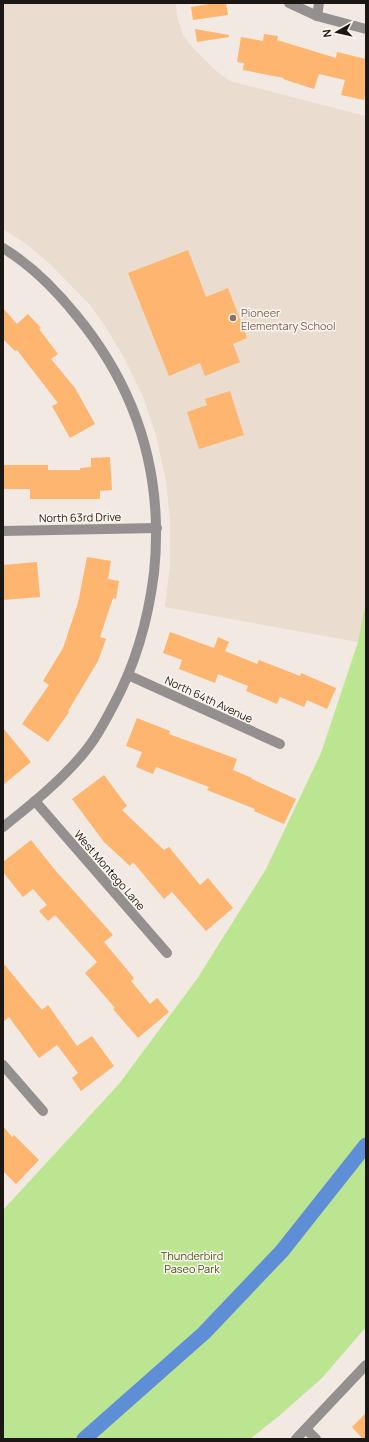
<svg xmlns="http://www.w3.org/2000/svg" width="369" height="1442" viewBox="0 0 369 1442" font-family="Manrope,sans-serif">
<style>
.built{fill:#eadccf}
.green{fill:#bce591}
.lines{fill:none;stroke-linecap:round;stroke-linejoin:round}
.canal{stroke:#5e8ed6;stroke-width:15}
.building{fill:#fdb56f}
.minor{stroke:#959090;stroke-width:10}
.education-dot{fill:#8d6e63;stroke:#fff7ef;stroke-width:1.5}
.labels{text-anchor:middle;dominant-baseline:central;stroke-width:3;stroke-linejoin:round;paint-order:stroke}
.education-label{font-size:11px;fill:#785e54;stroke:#fff7ef;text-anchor:start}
.street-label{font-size:11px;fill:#1a1714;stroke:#fff7ef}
.park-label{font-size:11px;fill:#3a5419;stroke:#fff7ef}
</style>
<rect width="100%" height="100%" fill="#f2e9e2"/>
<!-- built -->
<path class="built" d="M3,3h173l1,13 6,19 9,12 23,23 15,11 136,35v484l-8,42 -193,-35 5,-42v-45l-4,-39 -10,-46 -12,-36 -18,-38 -19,-32 -16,-23 -41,-42 -25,-21 -22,-14z"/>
<!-- green -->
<path class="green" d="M366,600v727l-44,51 -43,38 -29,23h-247v-229l116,-126 78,-105 69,-110 55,-116 37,-111z"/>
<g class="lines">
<!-- canal -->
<path class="canal" d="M84,1439l120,-106 78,-82 84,-106"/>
</g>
<!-- building -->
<g class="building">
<path d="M215,3h11l2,12 -35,5 -2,-13z"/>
<path d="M195,29l34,6v2l-32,5z"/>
<path d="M264,34l14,2 -1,4 59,18 1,-6 29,7v34l-2,7 -23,-5 4,-15 -26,-6 -5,15 -31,-10 1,-1 -41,-8 1,-7 -7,-1 4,-25 22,4z"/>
<path d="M188,250l18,47 22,-9 19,50 -14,6 7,18 -35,14 -5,-13 -31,13 -41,-103z"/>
<path d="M3,308l14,16 11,-10 13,14 -2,1 19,25 -7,5 24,29 20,36 -25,14 -18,-32 6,-3 -41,-53 -2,1 -12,-12z"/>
<path d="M230,391l14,44 -45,14 -12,-37 20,-7 -2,-6z"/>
<path d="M110,457l2,33 -12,1v8h-70v-10h-27v-24h45v5h32v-2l11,-1v-9z"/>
<path d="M87,557l24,4 -3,18 11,2 -3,18 -3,-1 -13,39 6,2 -8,22 -30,50 1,1 -21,30 -26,-18 27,-39 -6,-4 20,-33 15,-45z"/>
<path d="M37,562l3,35 -37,3v-35z"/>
<path d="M170,632l44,16 4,-11 11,5 -4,9 32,13 2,-4 41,16 1,-3 35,15 -9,21 -20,-9 -3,7 -24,-10 -3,7 -31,-13 2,-5 -30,-12 -3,9 -36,-14 3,-9 -19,-7z"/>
<path d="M137,718l33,13 -1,3 68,25 -4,11 19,8v1l44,20 -12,25 -30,-13 1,-2 -48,-19 2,-3 -53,-20 -3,7 -17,-7 6,-15 -16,-6z"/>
<path d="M3,728l28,34 -28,23z"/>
<path d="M104,775l23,31 -5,4 42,40 5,-3 31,38 8,-7 25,30 -27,23 -34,-39 -8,7 -31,-37 -3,4 -26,-24 -32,-43z"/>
<path d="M31,840l24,30 58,65 -9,7 30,36 -3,3 19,23 7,-6 12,14 -31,26 -25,-29 2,-1 -30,-35 12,-11 -42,-47 -7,6 -9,-10 8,-6 -14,-16 -10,8 -20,-25v-10z"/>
<path d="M3,963l39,47 6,-5 29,41 15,-10 22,30 -33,25 -9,-13 6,-5 -21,-28 -18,13 -30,-41 -6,5z"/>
<path d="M3,1126l9,11 2,-2 25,25 -23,24 -13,-13z"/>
<path d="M366,1413v26h-3l-11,-12z"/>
</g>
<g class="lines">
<!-- minor -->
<g class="minor">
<path d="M289,3l28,13 49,13"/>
<path d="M317,16l2,-13"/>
<path d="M3,248c28,17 52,41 73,67 62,75 88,161 78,258 -6,48 -18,91 -41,133 -7,13 -14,27 -23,39 -22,30 -58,59 -87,82"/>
<path d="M3,531l154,-3"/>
<path d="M128,675l152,69"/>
<path d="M35,801l132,152"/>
<path d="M3,1065l40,46"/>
<path d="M306,1429l10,10"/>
<path d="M296,1439l70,-74"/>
</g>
</g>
<!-- markers -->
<circle class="education-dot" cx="233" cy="318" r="4"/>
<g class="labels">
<!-- education labels -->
<g class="education-label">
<text x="241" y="312">Pioneer<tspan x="241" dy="13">Elementary School</tspan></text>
</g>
<!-- street labels -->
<g class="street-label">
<text transform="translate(80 517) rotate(-1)">North 63rd Drive</text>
<text transform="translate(209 699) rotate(25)">North 64th Avenue</text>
<text transform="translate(110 870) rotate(49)">West Montego Lane</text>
</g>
<!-- park labels -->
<g class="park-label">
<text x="192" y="1255">Thunderbird<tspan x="192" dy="13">Paseo Park</tspan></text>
</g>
</g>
<!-- border -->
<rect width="369" height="1442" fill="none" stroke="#1a1714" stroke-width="8"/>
<!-- north arrow -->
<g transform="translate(337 32) rotate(262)" stroke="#fff7ef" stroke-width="3" paint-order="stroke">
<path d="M0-3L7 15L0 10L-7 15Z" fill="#1a1714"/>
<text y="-6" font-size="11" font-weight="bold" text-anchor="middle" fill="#1a1714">N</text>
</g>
</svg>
